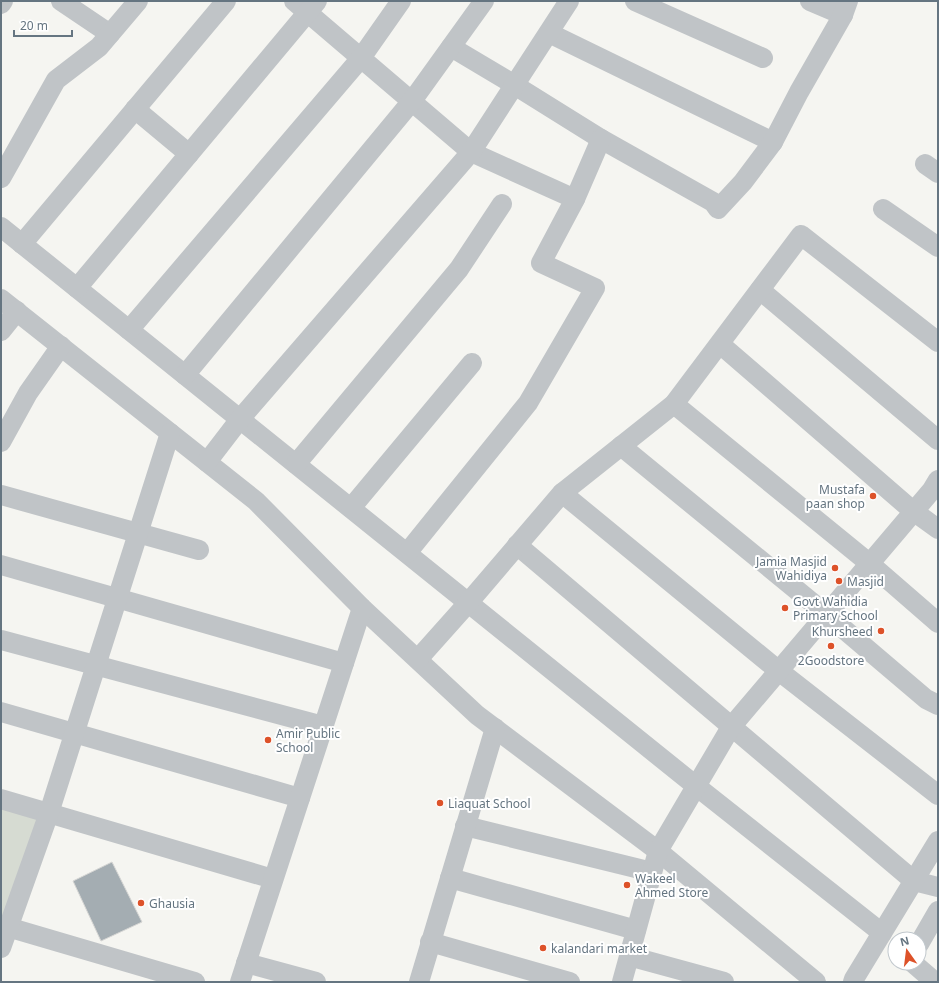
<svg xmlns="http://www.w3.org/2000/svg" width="939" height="983" viewBox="0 0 939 983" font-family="'Noto Sans',sans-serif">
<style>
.green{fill:#d6dbd2}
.building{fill:#a4adb2;stroke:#d6d6d4}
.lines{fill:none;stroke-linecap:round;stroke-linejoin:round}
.street{stroke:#c0c4c7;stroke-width:20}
.poi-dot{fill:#dd5229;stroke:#fff;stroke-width:1.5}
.labels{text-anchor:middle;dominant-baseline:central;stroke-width:4;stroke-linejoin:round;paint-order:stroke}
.poi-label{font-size:12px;fill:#657581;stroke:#fff;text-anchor:start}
</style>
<rect width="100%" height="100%" fill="#f5f5f1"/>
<!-- green -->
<path class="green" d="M1,799l48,14 -48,111z"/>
<!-- building -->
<path class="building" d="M112,862l30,60 -41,19 -28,-60z"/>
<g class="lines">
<!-- street -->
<g class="street">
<path d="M61,1l49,33"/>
<path d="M294,1l177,151 104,47"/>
<path d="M635,1l128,57"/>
<path d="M810,1l33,14"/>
<path d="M1,4l2,-3"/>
<path d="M549,33l224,109"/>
<path d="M451,47l57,34 93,58 112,63 5,7 25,-27 30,-40 26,-50 44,-77 5,-14"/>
<path d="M135,109l54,45"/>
<path d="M925,164l13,9"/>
<path d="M1,178l55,-98 43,-33 39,-46"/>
<path d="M883,209l55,38"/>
<path d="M1,227l695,559 186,147"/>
<path d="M22,244l204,-243"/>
<path d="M77,288l240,-287"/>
<path d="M760,290l178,150"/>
<path d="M1,299l255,202 106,107 115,107 181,136 158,131"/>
<path d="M129,330l232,-272 40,-57"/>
<path d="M1,331l16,-20"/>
<path d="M720,344l193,167 25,18"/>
<path d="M185,375l227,-274 72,-100"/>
<path d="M674,404l195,159 69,60"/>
<path d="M1,442l27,-49 33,-47"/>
<path d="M621,446l205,168 100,85 12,6"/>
<path d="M207,462l33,-43 231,-267 98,-151"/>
<path d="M296,464l163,-195 43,-65"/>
<path d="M562,493l217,178 159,124"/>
<path d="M1,495l198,55"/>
<path d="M351,508l121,-145"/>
<path d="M517,545l397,336 24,6"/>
<path d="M407,553l121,-150 67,-115 -54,-25 34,-64 26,-60"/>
<path d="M1,565l343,98"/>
<path d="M1,640l322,86"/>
<path d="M418,659l50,-56 94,-110 112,-89 127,-169 137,107"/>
<path d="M1,712l299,86"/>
<path d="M1,799l272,80"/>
<path d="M465,826l187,46"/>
<path d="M450,878l186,52"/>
<path d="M1,925l194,57"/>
<path d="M430,942l140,40"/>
<path d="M919,944l19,-33"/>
<path d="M1,948l48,-135 121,-380"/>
<path d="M629,956l95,26"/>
<path d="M246,963l70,19"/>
<path d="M913,963l22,19"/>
<path d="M240,982l122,-374"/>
<path d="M419,982l76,-254"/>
<path d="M622,982l36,-131 73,-124 201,-237 6,-10"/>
<path d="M853,982l1,-3 84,-138"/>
</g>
</g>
<!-- markers -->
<g class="poi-dot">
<circle cx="873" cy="496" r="4"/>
<circle cx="835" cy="568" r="4"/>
<circle cx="839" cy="581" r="4"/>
<circle cx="785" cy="608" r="4"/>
<circle cx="881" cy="631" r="4"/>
<circle cx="831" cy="646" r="4"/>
<circle cx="268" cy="740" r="4"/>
<circle cx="440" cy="803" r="4"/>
<circle cx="627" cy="885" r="4"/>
<circle cx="141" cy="903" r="4"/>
<circle cx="543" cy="948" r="4"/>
</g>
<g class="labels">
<!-- poi labels -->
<g class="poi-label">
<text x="865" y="489" text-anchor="end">Mustafa<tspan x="865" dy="14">paan shop</tspan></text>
<text x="827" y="561" text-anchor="end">Jamia Masjid<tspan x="827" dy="14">Wahidiya</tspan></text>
<text x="847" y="581">Masjid</text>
<text x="793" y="601">Govt Wahidia<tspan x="793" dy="14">Primary School</tspan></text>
<text x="873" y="631" text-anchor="end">Khursheed</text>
<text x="831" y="660" text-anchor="middle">2Goodstore</text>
<text x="276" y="733">Amir Public<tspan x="276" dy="14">School</tspan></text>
<text x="448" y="803">Liaquat School</text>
<text x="635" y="878">Wakeel<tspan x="635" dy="14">Ahmed Store</tspan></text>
<text x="149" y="903">Ghausia</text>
<text x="551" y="948">kalandari market</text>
</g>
</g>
<!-- border -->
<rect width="939" height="983" fill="none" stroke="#657581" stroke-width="4"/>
<!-- north arrow -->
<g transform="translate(907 951) rotate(346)"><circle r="19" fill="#ffffff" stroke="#c1c8cd"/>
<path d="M0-3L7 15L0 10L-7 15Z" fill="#dd5229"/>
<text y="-6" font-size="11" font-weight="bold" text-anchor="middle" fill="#657581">N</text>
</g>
<!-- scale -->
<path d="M14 30v6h58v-6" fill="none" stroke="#657581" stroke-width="2"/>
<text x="20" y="30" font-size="12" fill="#657581" stroke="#ffffff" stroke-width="3" paint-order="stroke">20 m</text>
</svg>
